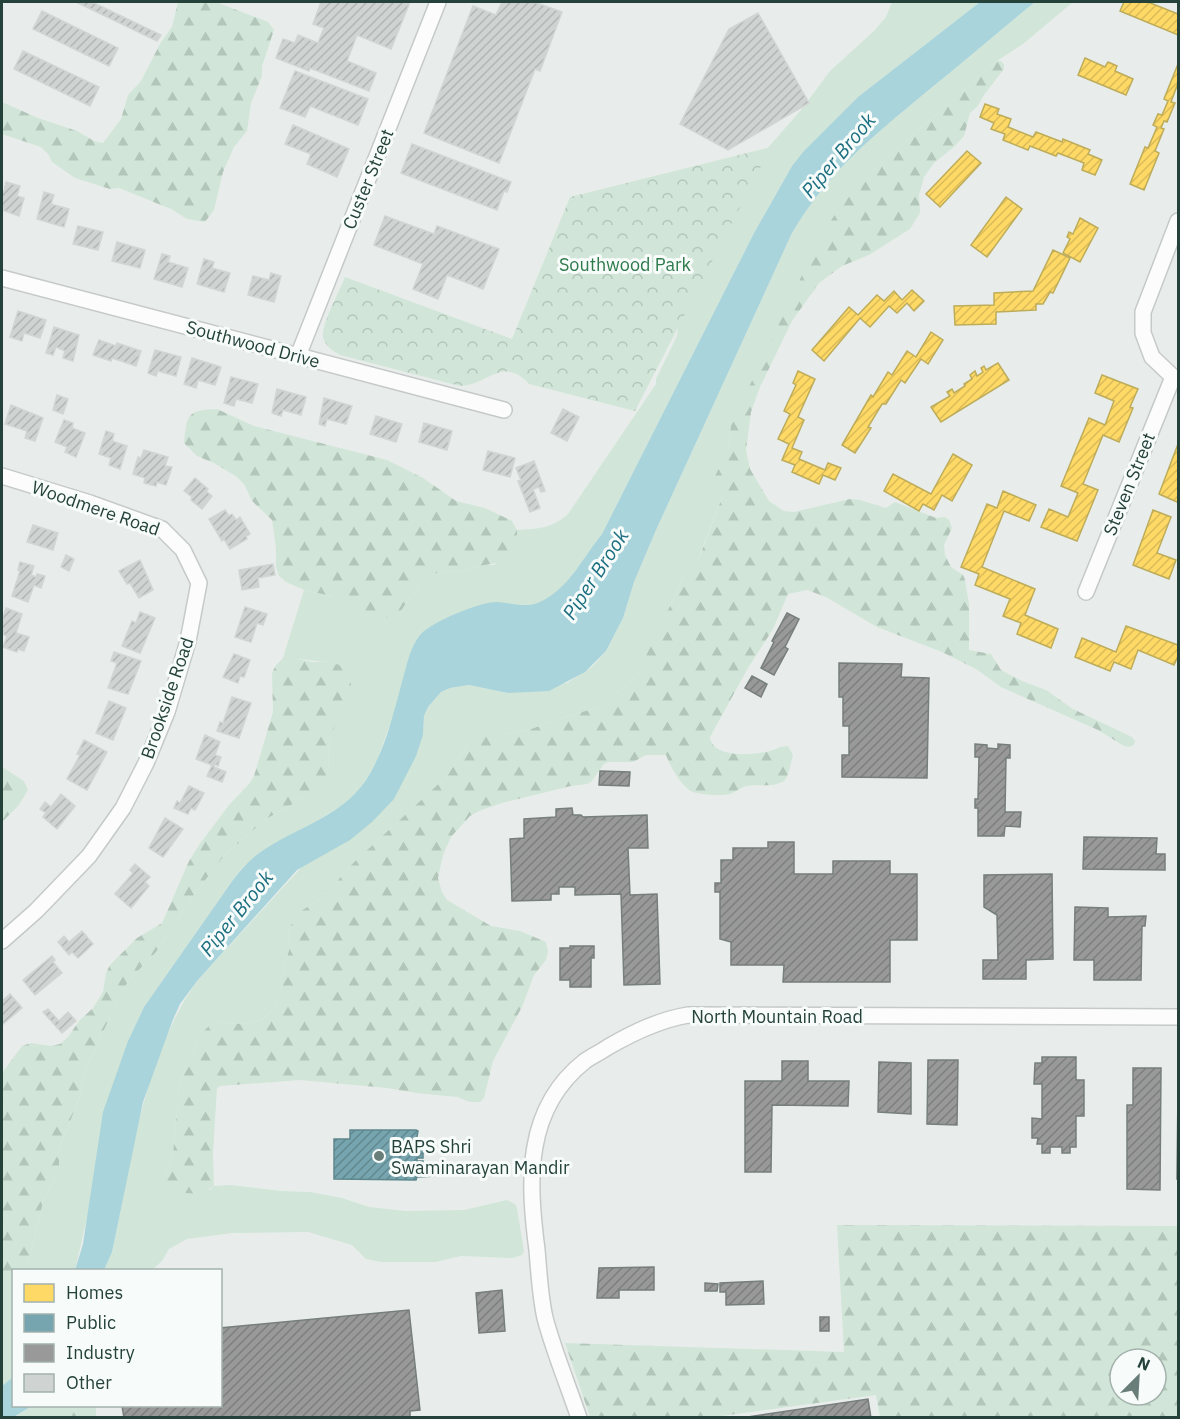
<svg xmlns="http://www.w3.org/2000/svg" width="1180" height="1419" viewBox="0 0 1180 1419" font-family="'IBM Plex Sans',sans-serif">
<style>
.green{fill:#d1e6d8}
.forest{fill:url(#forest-firs);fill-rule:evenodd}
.park{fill:url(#park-crowns)}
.water{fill:#a9d4db}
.homes{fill:url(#homes-hatch);stroke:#bdac59;stroke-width:1.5}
.public{fill:url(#public-hatch);stroke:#5d878c;stroke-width:1.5}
.industry{fill:url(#industry-hatch);stroke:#767f7c;stroke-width:1.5}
.building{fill:url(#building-hatch);stroke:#d1d6d4;stroke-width:1.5}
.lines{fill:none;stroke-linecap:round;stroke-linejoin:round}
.minor-casing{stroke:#c5cac8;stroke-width:18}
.minor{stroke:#fcfcfc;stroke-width:15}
.poi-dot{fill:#697e78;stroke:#f7fbf9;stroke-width:2}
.labels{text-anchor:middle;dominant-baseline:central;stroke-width:6;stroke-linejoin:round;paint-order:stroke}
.street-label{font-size:18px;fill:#24423a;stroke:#f7fbf9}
.park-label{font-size:18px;fill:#2d7a4b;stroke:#f7fbf9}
.poi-label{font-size:18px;fill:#24423a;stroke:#f7fbf9;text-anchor:start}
.water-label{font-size:20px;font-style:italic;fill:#1c6f80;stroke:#f7fbf9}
</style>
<defs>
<pattern id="forest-firs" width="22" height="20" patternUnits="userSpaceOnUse" patternTransform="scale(1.5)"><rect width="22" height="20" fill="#d1e6d8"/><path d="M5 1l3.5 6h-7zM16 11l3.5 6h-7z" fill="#b3c6ba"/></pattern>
<pattern id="park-crowns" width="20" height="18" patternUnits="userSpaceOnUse" patternTransform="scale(1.5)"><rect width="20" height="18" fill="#d1e6d8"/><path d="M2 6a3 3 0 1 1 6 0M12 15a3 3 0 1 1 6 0" fill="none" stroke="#b3c6ba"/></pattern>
<pattern id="homes-hatch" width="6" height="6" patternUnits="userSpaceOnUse" patternTransform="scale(1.5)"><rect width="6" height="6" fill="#ffd966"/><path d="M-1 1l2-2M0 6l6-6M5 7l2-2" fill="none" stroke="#dabb59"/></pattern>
<pattern id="public-hatch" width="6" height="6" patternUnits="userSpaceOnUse" patternTransform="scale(1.5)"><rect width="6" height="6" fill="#76a5af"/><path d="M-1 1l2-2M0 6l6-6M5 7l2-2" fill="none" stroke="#61888f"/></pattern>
<pattern id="industry-hatch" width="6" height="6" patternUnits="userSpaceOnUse" patternTransform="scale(1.5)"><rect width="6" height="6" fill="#999"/><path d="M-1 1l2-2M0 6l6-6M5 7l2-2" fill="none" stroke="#7d7e7e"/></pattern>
<pattern id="building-hatch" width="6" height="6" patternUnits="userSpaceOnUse" patternTransform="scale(1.5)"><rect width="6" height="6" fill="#cfd4d2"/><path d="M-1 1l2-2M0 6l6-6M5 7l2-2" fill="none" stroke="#b2b7b5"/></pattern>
</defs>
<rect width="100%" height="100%" fill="#e8edeb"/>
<!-- green -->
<g class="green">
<path d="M892,2h88l-122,95 -66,69 -38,67 -152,301c-20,24 -42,73 -78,72 -10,-1 -20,-3 -29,-4l-106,125 -12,34 -10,17 -10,15 -14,12 -98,60 -12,15 -89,127 -16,34 -53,229h-52l6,-10 15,-62 15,-24v-25l22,-55 2,-18 36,-79 10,-17 27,-28 37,-56 30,-39 43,-38 48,-27 14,-25 2,-29 2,-9v-67c-17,0 -32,-4 -49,-4l21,-68 96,22 22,-31 7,-6 18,-4 10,1 28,-7h9l23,-16v-19c20,-1 36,-2 51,-16l88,-130v-5l21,-43 4,-34 77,-143 43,-49 29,-39 44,-40 12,-14z"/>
<path d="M1035,2h38l-50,42 -26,17 -128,113 -138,251 -3,25 -15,30v5l10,10 -26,67 -13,14 -44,97 -7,7 -37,28 -28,8 -37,13 -27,5h-20l-16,10 -21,32 -98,91 -24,29 -24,15 -11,16 -2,10 2,10 -8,27 -1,20 -9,17 -7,7 -9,4 -19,2 -19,-2 -16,11 -22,47 -7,73 -8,23 45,14 4,-4 17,-1 50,6 29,1 32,6 27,9 36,4 59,-1 43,-10 8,4 2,4 7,43 -2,4 -9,3 -52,-2 -25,6h-55l-15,-3 -14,-14 -44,-13 -76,1 -45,6 -18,10 -7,12 -10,9h-48l8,-18c19,-90 31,-194 85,-271l226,-246 1,-19 4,-9 13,-15 9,-4 19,-3 39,8 59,-10 26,-17 13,-15 17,-33 11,-36 22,-52 136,-297c37,-62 79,-95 133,-140 37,-30 73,-61 110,-91z"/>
<path d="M13,1278v99l-11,9v-103z"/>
<path d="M32,1406h45l-6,11 -57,1z"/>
</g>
<!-- forest -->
<g class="forest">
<path d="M178,2h38l52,20 6,8 -12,36v10l-11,27 -4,28 -13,16 -11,25 -9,38 -9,12 -18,-3 -16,-10 -52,-21 -9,1 -35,-11 -23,-16 -4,-8 -7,-7 -39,-13v-32l36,16 39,13 17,10 9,2 18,-24 7,-24 13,-14 20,-39 11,-15z"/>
<path d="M997,61h4l3,3v5l-20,26 -7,12 -7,6 -6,23 -10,11 -19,15 -11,15 -5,18 1,18 -10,16 -41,26 -27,11 -23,17 -27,38 -32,66 -9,25 -5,38 4,19 19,32 15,10 10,1 56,-13 10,1 26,8 9,-6 41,16 9,-1 4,3 3,8 -8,17 1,10 6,12 12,8 2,5 4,24v46l22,4 10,16 21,11 24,9 27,19 59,28 3,4 -1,4 -5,2 -5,-1 -26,-16 -97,-43 -25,-18 -34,-17 -65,-25 -51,-30 -19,-7 -19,4 -15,35 -25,39 -38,69c2,22 45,18 60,14 7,-2 10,-5 18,-5l5,9c-2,6 -4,22 -9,26 -11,7 -25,3 -37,5 -6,1 -11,6 -17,8 -8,2 -35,1 -41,-4 -10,-8 -19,-24 -23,-35h-20l-13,7h-25l-4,2 -13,18 -4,2 -16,2 -69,17 -23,8 -9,5 -19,21 -8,18 -5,23 4,14 5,8 44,26 29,5 26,11 2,9 -2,9 -12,15 -12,32 -29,54 -9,37 -4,4h-10l-13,-5 -41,-4 -29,-5 -87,-8 -80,6 -3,2 -4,65 1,33 -13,8 -16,-1 -14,-3 -4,-4 -2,-10 8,-23 7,-73 22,-47 7,-7 9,-4 19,2 19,-2 9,-4 7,-7 9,-17 1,-20 8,-27 -2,-10 2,-10 11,-16 24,-15 24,-29 98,-91 21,-32 7,-7 9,-3h20l27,-5 37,-13 28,-8 37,-28 7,-7 15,-41 17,-29 12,-27 13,-14 4,-9 22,-58 -10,-10v-5l15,-30 3,-25 90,-190 22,-32 26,-29z"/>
<path d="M217,409l37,17 133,34 36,18 33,23 29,7 27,13 5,9v19l-5,8 -8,5 -19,3 -28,7 -10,-1 -18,4 -7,6 -22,31 -8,5 -9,1 -18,-5 -34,-17 -27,-6 -18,-8 -7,-6 -3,-9v-19l-4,-28 -20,-19 -8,-17 -7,-7 -23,-14 -17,-7 -13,-13c3,-29 3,-33 33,-34z"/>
<path d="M283,658h10l19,4h20l9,4 8,7 2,12 -21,53 -2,29 -2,10 -12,15 -48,27 -43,38 -30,39 -37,56 -27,28 -10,17 -36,79 -2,18 -22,55v25l-15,24 -15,62 -6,10h-9l-1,8 -11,5v-210l20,-27 9,-3 20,3 9,-2 8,-7 11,-16 14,-13 10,-16 3,-19 4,-8 27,-27 25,-15 27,-62 10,-16 30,-40 20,-21 5,-8 19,-64 -1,-39 4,-8z"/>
<path d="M2,767l22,14 4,9 -10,16 -16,16z"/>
<path d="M837,1225l341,1v191h-298l-4,-22 -162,22h-124l-25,-74 279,9zM1120,1359h36v36h-36z"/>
<path d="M77,1406h19v11h-25z"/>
</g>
<!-- park -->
<path class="park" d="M771,147l-136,264 -106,-27c-26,-29 -42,2 -69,2l-120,-31c-7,-4 -15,-9 -17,-18 -2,-12 17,-47 22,-60l167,62 58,-142z"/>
<!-- water -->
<g class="water">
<path d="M980,2h55c-37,30 -73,61 -110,91 -54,45 -96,78 -133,140l-136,297 -22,52 -11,36 -17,33 -21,21 -36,19 -41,2 -39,-8 -19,3 -9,4 -13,15 -4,9 -1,19 -7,21 -22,43 -22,23 -22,18 -53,30 -100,111 -17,23 -8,18 -29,80 -31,150 -8,18h-29l8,-26 20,-132 25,-71 16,-34 89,-127c8,-10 15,-19 25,-26 35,-26 83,-36 108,-74 19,-29 27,-65 36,-98 5,-16 8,-38 21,-50 12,-11 58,-31 75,-30 15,1 29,7 44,-1 28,-14 41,-44 60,-67l152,-301 38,-67 12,-15 54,-54z"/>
<path d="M13,1377l1,29h18l-18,11h-12v-31z"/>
</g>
<!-- homes -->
<g class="homes">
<path d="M1124,2h24l30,12v21l-58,-24z"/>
<path d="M1085,58l20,9 3,-5 9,4 -2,5 18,8 -7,16 -48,-20z"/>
<path d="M1178,64v19l-7,19 4,1 -8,19 -3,-1 -3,7 3,1 -9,22 4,2 -15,37 -14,-6 15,-37 3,1 9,-21 -4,-2 5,-11 4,1 6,-14 -4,-2z"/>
<path d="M985,104l14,5 -2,5 14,5 -3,8 25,10 3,-5 26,10 1,-3 27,11 -2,4 14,6 -7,15 -13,-5 2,-7 -26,-10 -2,3 -26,-10 -2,4 -25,-10 2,-6 -14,-5 3,-6 -14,-6z"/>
<path d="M967,151l14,12 -41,44 -14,-13z"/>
<path d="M1006,197l16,12 -35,48 -16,-12z"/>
<path d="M1080,218l18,10 -18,34 -17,-9 7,-14 -3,-2 2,-5 4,2z"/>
<path d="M1053,250l17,8 -17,35 -3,-1 -7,12h-7v6l-40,2v12l-41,1 -1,-19 40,-1v-12l39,-2z"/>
<path d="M912,290l12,11 -10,10 -7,-8 -10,10 -8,-7 -19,21 -10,-9 -36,43 -12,-11 37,-43 9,8 19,-20 7,6 10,-10 8,9z"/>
<path d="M931,332l12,8 -15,24 -7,-5 -16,24 -4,-3 -15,24h-4l-14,23 3,1 -16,25 -13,-8 29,-50 2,2 15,-25 4,3 15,-24 9,6z"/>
<path d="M998,363l11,17 -68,42 -10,-15 19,-11 -3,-4 5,-3 2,4 11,-7 -1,-2 8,-5 -2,-4 5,-4 2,5 6,-4 -2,-4 3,-2 2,4z"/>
<path d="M798,371l17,8 -17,38 6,3 -12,28 10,4 -3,7 26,11 3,-7 13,5 -6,12 -12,-5 -4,9 -27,-12 3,-7 -13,-5 7,-16 -11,-5 12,-25 -6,-3 12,-26 -3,-2z"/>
<path d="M1102,375l36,14 -8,18 3,1 -14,34 -16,-7 -20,49 15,6 -21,51 -36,-14 8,-18 19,8 10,-24 -17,-7 28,-68 16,7 9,-24 -19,-8z"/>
<path d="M1178,444v56l-1,2 -18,-8z"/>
<path d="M953,454l19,11 -20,36 -10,-6 -8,15 -11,-6 -4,7 -35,-20 9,-17 38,20z"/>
<path d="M1003,491l33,14 -7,16 -25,-10 -22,56 53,22 -10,26 33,14 -7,19 -34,-14 4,-11 -18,-7 7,-17 -35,-14 4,-11 -18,-7 26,-63 10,4z"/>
<path d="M1153,510l18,7 -14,36 19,7 -7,19 -36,-14z"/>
<path d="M1126,626l52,19v11l-4,9 -36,-15 -7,19 -17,-7 -4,9 -35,-14 7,-19 34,14z"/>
</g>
<!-- public -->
<path class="public" d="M350,1130h66l2,1 -2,11h19v11h-12v5h-6v3h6v4h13l-1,11 -18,1 -1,3 -82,-1v-40h16z"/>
<!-- industry -->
<g class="industry">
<path d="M787,613l12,6 -14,28 3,2 -14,26 -13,-7 13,-26 -2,-1z"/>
<path d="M839,663l63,1 -1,13 28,1 -2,100 -85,-1v-22h7v-29h-6v-29h-4z"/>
<path d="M752,676l15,8 -6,13 -16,-9z"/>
<path d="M975,744l12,1v3l11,1v-5l12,1v13h-4l-1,54h16l-1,15 -15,-1 -1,10h-26v-28h-3v-9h3l1,-42h-4z"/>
<path d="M600,771l30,1 -1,14 -30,-1z"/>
<path d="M572,808l1,7h8l2,2 64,-2 1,33h-20l2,47 27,-1 3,90 -36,1 -3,-91 -46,1v-8h-16v7h-8v6l-39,1 -2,-62 14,-1v-19l32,-2v-8z"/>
<path d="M1084,837l73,1 -1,16h9v16l-82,-1z"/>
<path d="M768,842h26v32h39v-13h57v13h27v66h-27v42h-107l1,-17h-53v-23l-11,-3v-47h-5v-9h6v-23h12v-12h35z"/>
<path d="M1052,874l1,85 -27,1v19h-43v-19h15l-1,-45 -13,-8v-32z"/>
<path d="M1075,907l33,1v9l38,-1 -1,10h-3l-1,54h-47v-20h-20z"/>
<path d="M570,946h24v12h-3v29h-21v-7h-10v-32h10z"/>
<path d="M1042,1057h34v23h8v36h-8v31h-6v6h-8v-6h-12v6h-8v-9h-5l1,-6h-6v-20l10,1v-35h-8l1,-21h7z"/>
<path d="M928,1060h30l-1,65 -30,-1z"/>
<path d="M782,1061h26v20h41l-1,25 -76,-1 -1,67h-26v-91h37z"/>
<path d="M879,1062l32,1v51l-33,-2z"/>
<path d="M1133,1068h28l-1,122 -33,-1v-84h6z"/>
<path d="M1178,1089v90h-1z"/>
<path d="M654,1267v23h-35v8h-22l2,-30z"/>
<path d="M763,1281l1,23 -38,1v-13h-6v-9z"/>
<path d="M705,1283l13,1 -1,7h-12z"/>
<path d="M502,1290l3,41 -26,2 -3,-40z"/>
<path d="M409,1310l11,100 -10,1v7h-286l-2,-12h98v-78z"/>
<rect x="820" y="1317" width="9" height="14"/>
<path d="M868,1399l3,19h-130z"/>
</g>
<!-- building -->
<g class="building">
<path d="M76,2h16l69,33 -4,6z"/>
<path d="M321,2h89l-19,47 -34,-14 -10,26 29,12 -7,18 -59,-23 -1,3 -33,-13 7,-19 12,4 3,-8 20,8 6,-15 -11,-4z"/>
<path d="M502,2h32l28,10 -22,59 -5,-2 -36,94 -75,-30 49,-127 23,9z"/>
<path d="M42,11l76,37 -9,18 -76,-37z"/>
<path d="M758,13l51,90 -81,47 -48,-26 49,-95z"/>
<path d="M23,51l76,36 -9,19 -76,-37z"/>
<path d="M295,71l73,28 -10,26 -48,-19 -5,11 -25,-9z"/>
<path d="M293,125l56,24 -12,28 -30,-13 4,-10 -26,-10z"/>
<path d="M412,144l99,38 -4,10 -3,-1 -7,19 -96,-37z"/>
<path d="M6,182l14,4 -3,10 7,2 -5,18 -17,-6v-19l2,1z"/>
<path d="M44,192l10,3 -3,9 18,5 -5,18 -27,-8z"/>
<path d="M385,216l49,18 3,-8 62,23 -16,40 -36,-14 -9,24 -25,-10 10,-25 -49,-19z"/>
<path d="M78,226l25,6 -5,18 -25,-6z"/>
<path d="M117,242l28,8 -5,18 -28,-7z"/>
<path d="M162,254l8,2 -2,6 20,6 -6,19 -28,-8z"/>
<path d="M204,259l10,3 -2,6 18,5 -6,19 -27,-8z"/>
<path d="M271,273l10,3 -7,26 -26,-7 5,-19 16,4z"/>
<path d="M18,311l28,9 -6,18 -16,-5 -2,8 -12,-4z"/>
<path d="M54,327l25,8 -6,26 -10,-3 2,-7 -9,-4 -3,8 -7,-2z"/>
<path d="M99,340l17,6 1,-3 24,8 -5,15 -24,-8 -1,3 -18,-6z"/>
<path d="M155,350l26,7 -5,19 -18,-5 -2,5 -8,-3z"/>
<path d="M192,358l29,9 -6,18 -17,-5 -2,8 -12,-4z"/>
<path d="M231,377l27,7 -6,19 -16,-4 -2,7 -10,-3z"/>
<path d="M277,389l29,8 -5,18 -18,-5 -2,6 -9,-3z"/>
<path d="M57,395l11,4 -5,15 -10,-4z"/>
<path d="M324,398l28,8 -6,18 -19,-5 -2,7 -6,-2z"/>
<path d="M11,405l32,13 -8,23 -10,-3 2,-7 -22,-7z"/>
<path d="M563,409l16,8 -12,24 -16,-8z"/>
<path d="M376,416l26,8 -6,18 -26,-8z"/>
<path d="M64,420l9,3 -1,5 13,5 -9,24 -11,-5 2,-5 -12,-5z"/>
<path d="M424,423l28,8 -5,19 -28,-8z"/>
<path d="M106,431l8,3 -2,7 15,5 -7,23 -11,-4 2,-7 -12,-4z"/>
<path d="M144,450l24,7 -3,9 7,1 -6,18 -9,-3 -1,4 -12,-3 1,-5 -12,-4 5,-17 3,1z"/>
<path d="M488,451l27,7 -5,19 -27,-7z"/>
<path d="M534,461l11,30 -4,1 -2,-5 -6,2 7,19 -10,4 -12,-31 3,-1 -5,-12z"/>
<path d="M195,478l13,11 -2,2 6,5 -10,13 -11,-9 1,-3 -8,-6z"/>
<path d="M225,510l4,6 3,-2 4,6 4,-3 10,17 -4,2 1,3 -17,10 -6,-10 -2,2 -13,-22z"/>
<path d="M33,525l25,8 -5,17 -26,-8z"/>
<path d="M66,555l8,4 -5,12 -8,-4z"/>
<path d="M140,560l13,30 -14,8 -9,-15 -3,1 -8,-13z"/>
<path d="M20,562l14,4 -3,9 5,2 1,-3 8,2 -4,12 -7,-3 -6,17 -16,-6 8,-25 -2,-1z"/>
<path d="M273,564l2,11 -17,3 1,9 -17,3 -3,-20z"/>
<path d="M245,607l22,7 -4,11 -6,-2 -6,19 -16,-5z"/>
<path d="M6,608l16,6 -6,19 13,4 -5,14 -6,-2 -1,3 -14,-5 4,-11 -5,-2v-14z"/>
<path d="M140,612l15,6 -15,35 -18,-7 10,-25 4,2z"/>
<path d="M114,652l27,9 -13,33 -20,-6 9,-25 -6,-2z"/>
<path d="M234,654l16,6 -6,17 -4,-1 -2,7 -15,-6z"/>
<path d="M232,697l19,6 -12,35 -22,-7 3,-9 3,1z"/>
<path d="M109,701l17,7 -13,32 -17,-7z"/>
<path d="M205,735l15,7 -5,13 6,2 -3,9 -3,-2 -1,3 12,5 -4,10 -15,-6 5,-11 -16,-6z"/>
<path d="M84,740l23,12 -20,38 -20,-11 13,-24 -3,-1z"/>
<path d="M189,786l15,7 -9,17 -4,-2 -3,6 -14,-6 3,-7 3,2z"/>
<path d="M61,794l14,12 -18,23 -14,-12 3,-4 -6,-4 5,-7 6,5z"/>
<path d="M165,818l18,11 -20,28 -14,-9z"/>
<path d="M135,864l15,13 -5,5 4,4 -18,22 -16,-14 18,-21 -3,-3z"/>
<path d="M82,931l11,13 -15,14 -6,-6 -3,3 -11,-13 6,-6 5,6z"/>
<path d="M52,956l3,4 -2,2 9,11 -27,22 -12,-15z"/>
<path d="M10,994l12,14 -20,17v-24z"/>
<path d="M48,1009l11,12 9,-9 8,9 -14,12 -19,-21z"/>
</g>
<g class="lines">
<!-- minor casing -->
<g class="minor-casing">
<g id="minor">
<path d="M1178,221l-35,91v21l9,24 21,20 5,2"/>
<path d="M2,278l502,132"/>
<path d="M298,356l140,-354"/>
<path d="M2,476l88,27 72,26 21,21 16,33 -11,58 -21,71 -21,51 -23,45 -34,48 -53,55 -34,30"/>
<path d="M1086,592l87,-215"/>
<path d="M579,1418c-11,-33 -25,-66 -34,-100 -5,-22 -6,-46 -8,-68 -9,-69 -13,-141 48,-189 7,-5 16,-9 23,-14 26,-15 51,-27 80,-32l490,2"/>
</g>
</g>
<!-- minor -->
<use href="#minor" class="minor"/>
</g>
<!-- markers -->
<circle class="poi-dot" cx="379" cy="1156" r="6"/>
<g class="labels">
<!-- street labels -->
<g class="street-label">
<text transform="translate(368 179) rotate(-68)">Custer Street</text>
<text transform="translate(253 344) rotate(15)">Southwood Drive</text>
<text transform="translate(1129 484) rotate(-68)">Steven Street</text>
<text transform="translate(96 508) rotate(19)">Woodmere Road</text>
<text transform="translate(167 698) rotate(-71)">Brookside Road</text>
<text x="777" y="1016">North Mountain Road</text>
</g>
<!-- park labels -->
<g class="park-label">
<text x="625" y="264">Southwood Park</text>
</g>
<!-- poi labels -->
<g class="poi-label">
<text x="391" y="1146">BAPS Shri<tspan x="391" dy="21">Swaminarayan Mandir</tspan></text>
</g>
<!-- water labels -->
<g class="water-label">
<text transform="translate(838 155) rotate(-50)">Piper Brook</text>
<text transform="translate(595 574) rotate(-57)">Piper Brook</text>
<text transform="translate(236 913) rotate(-51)">Piper Brook</text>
</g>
</g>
<!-- border -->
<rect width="1180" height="1419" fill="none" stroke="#24423a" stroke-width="6"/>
<!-- legend -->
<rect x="12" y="1269" width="210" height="138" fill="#f7fbf9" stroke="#a3b1ad" stroke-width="1.5"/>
<rect x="24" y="1284" width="30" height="18" fill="#ffd966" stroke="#a3b1ad" stroke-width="1.5"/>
<text x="66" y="1299" font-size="18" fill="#24423a">Homes</text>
<rect x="24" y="1314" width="30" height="18" fill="#76a5af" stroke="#a3b1ad" stroke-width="1.5"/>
<text x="66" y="1329" font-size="18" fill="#24423a">Public</text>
<rect x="24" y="1344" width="30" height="18" fill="#999999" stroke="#a3b1ad" stroke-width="1.5"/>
<text x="66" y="1359" font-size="18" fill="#24423a">Industry</text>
<rect x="24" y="1374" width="30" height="18" fill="#cfd4d2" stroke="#a3b1ad" stroke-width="1.5"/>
<text x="66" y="1389" font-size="18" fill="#24423a">Other</text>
<!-- north arrow -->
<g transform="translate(1138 1377) rotate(24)"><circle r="28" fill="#f7fbf9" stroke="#a3b1ad" stroke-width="1.5"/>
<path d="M0-4.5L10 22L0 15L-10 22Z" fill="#697e78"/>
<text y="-9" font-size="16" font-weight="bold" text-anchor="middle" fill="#24423a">N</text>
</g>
</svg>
